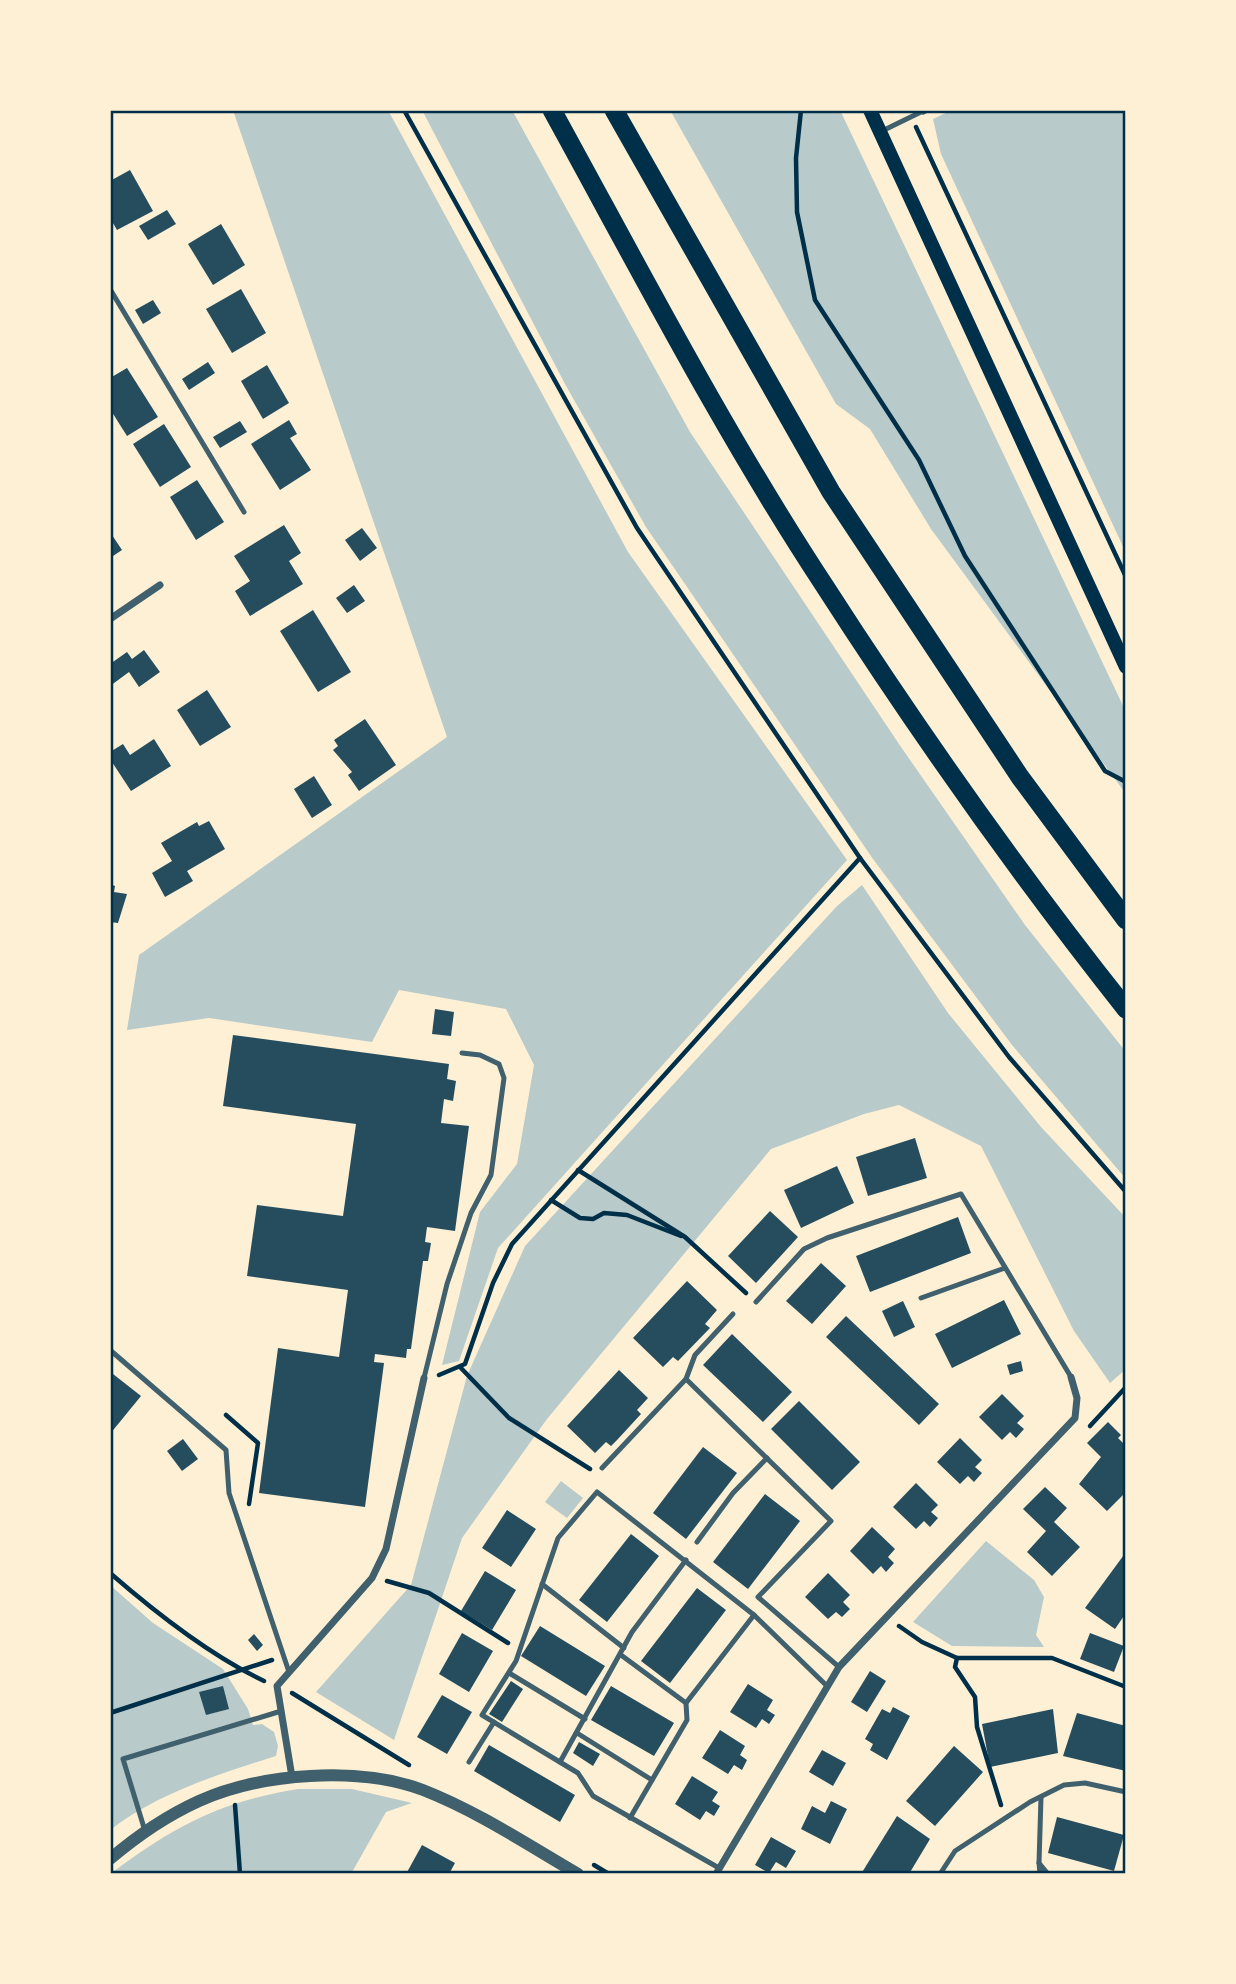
<svg xmlns="http://www.w3.org/2000/svg" width="1236" height="1984" viewBox="0 0 1236 1984" font-family="Cabin,sans-serif">
<style>
.green{fill:#b9caca}
.building{fill:#264d5e}
.lines{fill:none;stroke-linecap:round;stroke-linejoin:round}
.path{stroke:#003049;stroke-width:4.5}
.service{stroke:#3f606c;stroke-width:5}
.minor{stroke:#3f606c;stroke-width:7}
.tertiary{stroke:#3f606c;stroke-width:12}
.secondary{stroke:#003049;stroke-width:14}
.trunk{stroke:#003049;stroke-width:19}
.neatline{fill:none;stroke:#003049;stroke-width:2.5}
</style>
<rect width="100%" height="100%" fill="#fdf0d5"/>
<!-- green -->
<g class="green">
<path d="M233,110h155l240,442 219,308 -349,388 -39,113 -17,4 38,-153 37,-48 17,-99 -28,-56 -107,-19 -27,52 -163,-24 -82,12 12,-75 308,-218z"/>
<path d="M422,110h90l178,322 211,315 124,178 101,127v127l-114,-134 -139,-186 -227,-332 -81,-143z"/>
<path d="M670,110h170l286,602v82l-195,-265 -61,-100 -34,-25z"/>
<path d="M952,110h174v443l-185,-399 -8,-35z"/>
<path d="M862,885l86,128 93,114 85,91v151l-16,14 -36,-52 -93,-185 -82,-41 -35,9 -93,35 -224,270 -85,119 -68,202 -78,-48 95,-107 56,-209 58,-130 312,-340z"/>
<path d="M561,1481l22,17 -16,20 -22,-16z"/>
<path d="M986,1541l48,39 10,17 -8,38 8,12 -92,-1 -39,-24z"/>
<path d="M110,1585l43,38 70,46 25,40 5,16 9,-1 12,8 4,14 -2,10c-57,18 -118,37 -166,74z"/>
<path d="M298,1789h54l60,14 -26,9 -35,62h-241c65,-48 108,-72 188,-85z"/>
</g>
<!-- building -->
<g class="building">
<path d="M130,170l23,41 -36,19 -7,-12v-37z"/>
<path d="M167,210l9,14 -28,16 -9,-14z"/>
<path d="M221,224l24,41 -32,20 -25,-41z"/>
<path d="M241,289l25,44 -34,20 -26,-44z"/>
<path d="M153,300l8,13 -18,11 -8,-14z"/>
<path d="M208,362l7,11 -26,17 -7,-11z"/>
<path d="M267,365l22,38 -26,16 -22,-38z"/>
<path d="M127,368l31,49 -31,19 -17,-27v-31z"/>
<path d="M289,420l8,14 -7,4 21,32 -31,20 -29,-46z"/>
<path d="M240,421l7,11 -27,16 -7,-11z"/>
<path d="M164,424l27,43 -31,20 -27,-43z"/>
<path d="M197,480l27,42 -28,18 -26,-43z"/>
<path d="M284,525l17,28 -12,8 14,23 -53,32 -15,-25 15,-10 -16,-25z"/>
<path d="M362,528l15,20 -17,13 -15,-21z"/>
<path d="M110,532l12,18 -12,8z"/>
<path d="M354,585l11,16 -18,12 -11,-15z"/>
<path d="M313,610l38,62 -33,20 -38,-61z"/>
<path d="M144,650l16,22 -21,15 -10,-15 -19,14v-22l17,-12 5,7z"/>
<path d="M207,690l24,37 -31,19 -23,-36z"/>
<path d="M365,719l31,46 -37,26 -11,-16 4,-3 -19,-22 5,-4 -4,-6z"/>
<path d="M154,739l17,27 -40,25 -21,-32v-7l13,-8 7,11z"/>
<path d="M314,776l18,29 -20,13 -18,-29z"/>
<path d="M209,821l16,28 -38,22 6,10 -28,16 -13,-24 20,-12 -11,-18 36,-21 2,4z"/>
<path d="M110,884l5,2 -1,6 13,2 -9,29 -8,-1z"/>
<path d="M435,1009l19,3 -3,24 -19,-2z"/>
<path d="M233,1035l216,29 -2,15 9,2 -3,20 -9,-2 -3,24 28,3 -14,105 -28,-4 -2,15 6,1 -3,18h-5l-12,88h-4l-1,9 -31,-4 -1,8 10,1 -19,144 -106,-14 19,-145 61,9 9,-67 -101,-14 10,-71 86,11 13,-92 -133,-18z"/>
<path d="M915,1138l12,40 -59,18 -12,-39z"/>
<path d="M837,1166l17,37 -53,25 -17,-38z"/>
<path d="M770,1211l28,26 -42,46 -28,-27z"/>
<path d="M958,1217l13,36 -101,39 -14,-36z"/>
<path d="M821,1263l25,23 -34,38 -26,-23z"/>
<path d="M687,1281l30,29 -12,14 5,4 -32,33 -5,-4 -10,10 -30,-29z"/>
<path d="M1004,1300l17,34 -69,34 -17,-34z"/>
<path d="M903,1301l12,26 -21,10 -12,-26z"/>
<path d="M846,1316l93,88 -20,21 -93,-88z"/>
<path d="M732,1334l60,58 -29,30 -60,-57z"/>
<path d="M1021,1361l2,10 -13,4 -3,-10z"/>
<path d="M619,1370l29,28 -11,12 4,4 -23,25 -7,7 -5,-4 -11,11 -28,-27z"/>
<path d="M113,1374l28,22 -31,38v-56z"/>
<path d="M1002,1394l22,22 -7,7 7,6 -8,9 -6,-6 -8,8 -23,-23z"/>
<path d="M799,1401l61,61 -28,28 -61,-61z"/>
<path d="M1108,1422l13,13 -3,3 8,8v46l-19,19 -28,-27 22,-27 -14,-14z"/>
<path d="M960,1438l22,22 -7,7 7,6 -8,9 -6,-6 -8,8 -23,-22z"/>
<path d="M183,1439l15,20 -16,12 -15,-20z"/>
<path d="M703,1447l34,26 -51,66 -33,-26z"/>
<path d="M916,1483l22,22 -7,7 7,6 -8,9 -6,-6 -8,8 -23,-22z"/>
<path d="M1045,1487l22,21 -13,14 26,25 -28,29 -25,-24 19,-21 -23,-22z"/>
<path d="M765,1494l35,27 -52,68 -35,-27z"/>
<path d="M507,1510l29,19 -25,38 -29,-19z"/>
<path d="M872,1527l23,22 -7,8 6,6 -8,9 -5,-6 -8,8 -23,-23z"/>
<path d="M631,1534l28,22 -52,66 -28,-22z"/>
<path d="M1126,1552v61l-11,16 -30,-21z"/>
<path d="M485,1571l31,19 -24,40 -31,-19z"/>
<path d="M828,1573l22,22 -7,7 7,7 -8,8 -6,-5 -8,7 -23,-22z"/>
<path d="M697,1588l29,22 -56,73 -29,-22z"/>
<path d="M540,1626l65,40 -19,30 -65,-40z"/>
<path d="M462,1633l31,18 -24,41 -30,-18z"/>
<path d="M1090,1633l34,13 -10,26 -34,-13z"/>
<path d="M254,1634l9,11 -6,6 -9,-11z"/>
<path d="M870,1671l16,10 -19,31 -16,-10z"/>
<path d="M511,1681l12,8 -21,33 -13,-8z"/>
<path d="M748,1684l25,16 -6,10 8,5 -6,9 -7,-5 -6,9 -26,-16z"/>
<path d="M223,1686l6,23 -23,6 -7,-23z"/>
<path d="M611,1686l63,37 -20,33 -63,-36z"/>
<path d="M442,1695l30,17 -25,42 -30,-17z"/>
<path d="M893,1707l17,9 -23,44 -17,-10 3,-6 -8,-5 17,-30 8,4z"/>
<path d="M1053,1709l5,44 -68,14 -8,-43z"/>
<path d="M1077,1713l49,13v45l-63,-15z"/>
<path d="M720,1730l25,16 -5,9 7,5 -5,10 -8,-5 -6,9 -26,-16z"/>
<path d="M579,1742l21,12 -7,12 -20,-13z"/>
<path d="M489,1745l86,50 -15,27 -86,-51z"/>
<path d="M954,1746l29,26 -48,54 -29,-25z"/>
<path d="M822,1750l24,13 -13,23 -24,-14z"/>
<path d="M692,1776l26,16 -6,9 8,5 -6,10 -8,-5 -6,9 -25,-16z"/>
<path d="M831,1801l16,8 -17,35 -29,-15 11,-23 13,7z"/>
<path d="M897,1816l33,23 -21,35h-48z"/>
<path d="M1057,1817l67,18 -10,36 -66,-18z"/>
<path d="M771,1837l25,14 -10,17 -10,-6 -7,11 -14,-8z"/>
<path d="M422,1845l33,18 -6,11h-43z"/>
</g>
<g class="lines">
<!-- path -->
<g class="path">
<path d="M404,110l233,418 223,330 149,199 117,135"/>
<path d="M801,110l-5,48 1,54 18,88 104,160 46,96 140,215 21,11"/>
<path d="M916,127l210,450"/>
<path d="M578,1170l107,67 61,56"/>
<path d="M551,1200l29,18 13,1 11,-6 23,2 54,21"/>
<path d="M460,1367l49,51 81,51"/>
<path d="M439,1375l26,-11 28,-81 19,-39 348,-386"/>
<path d="M226,1415l32,28 -9,61"/>
<path d="M1090,1426l36,-39"/>
<path d="M110,1573c46,40 99,82 154,108"/>
<path d="M387,1581l42,12 79,50"/>
<path d="M899,1626l23,16 35,16h95l74,29"/>
<path d="M957,1658l-2,9 20,30 2,30 24,78"/>
<path d="M292,1693l117,72"/>
<path d="M110,1713l162,-53"/>
<path d="M235,1805l5,69"/>
<path d="M594,1865l15,9"/>
</g>
<!-- service -->
<g class="service">
<path d="M882,131l41,-20"/>
<path d="M110,289l134,223"/>
<path d="M921,1298l84,-30"/>
<path d="M756,1302l48,-53 23,-11 134,-44 110,183"/>
<path d="M110,1350l116,100 3,43 60,179"/>
<path d="M424,1378l23,-94 24,-71 20,-38 13,-97 -5,-14 -19,-9 -18,-2"/>
<path d="M686,1379l9,-24 38,-41"/>
<path d="M602,1468l84,-89 145,142 -73,76 81,70"/>
<path d="M697,1542l36,-49 34,-35"/>
<path d="M542,1584l82,64"/>
<path d="M621,1655l65,48"/>
<path d="M509,1673l76,46"/>
<path d="M577,1733l75,47"/>
<path d="M469,1762l25,-40"/>
<path d="M560,1762l72,-130 54,-72"/>
<path d="M1041,1797l-2,66 9,11"/>
<path d="M630,1818l57,-98 -1,-17 68,-88"/>
<path d="M145,1831l-22,-72 155,-47"/>
<path d="M1039,1863l1,11"/>
<path d="M719,1868l-126,-72 -15,-23 -96,-58 34,-54 42,-123 39,-46 157,123 73,71"/>
<path d="M940,1874l15,-23 75,-49 34,-17 21,-2 41,9"/>
</g>
<!-- minor -->
<g class="minor">
<path d="M923,111l2,-1"/>
<path d="M110,619l50,-34"/>
<path d="M292,1777l-15,-91 95,-108 14,-29 38,-171"/>
<path d="M716,1874l123,-207 236,-249 2,-20 -6,-21"/>
</g>
<!-- tertiary -->
<path class="tertiary" d="M110,1859c27,-23 56,-43 89,-58 62,-28 160,-35 224,-11 54,21 105,55 155,84"/>
<!-- secondary -->
<path class="secondary" d="M870,110l256,557"/>
<!-- trunk -->
<g class="trunk">
<path d="M552,110c88,160 172,323 272,475 94,146 194,288 302,424"/>
<path d="M614,110l217,382 189,285 106,143"/>
</g>
</g>
<!-- border -->
<rect width="1236" height="1984" fill="none" stroke="#fdf0d5" stroke-width="224"/>
<rect x="112" y="112" width="1012" height="1760" class="neatline"/>
</svg>
